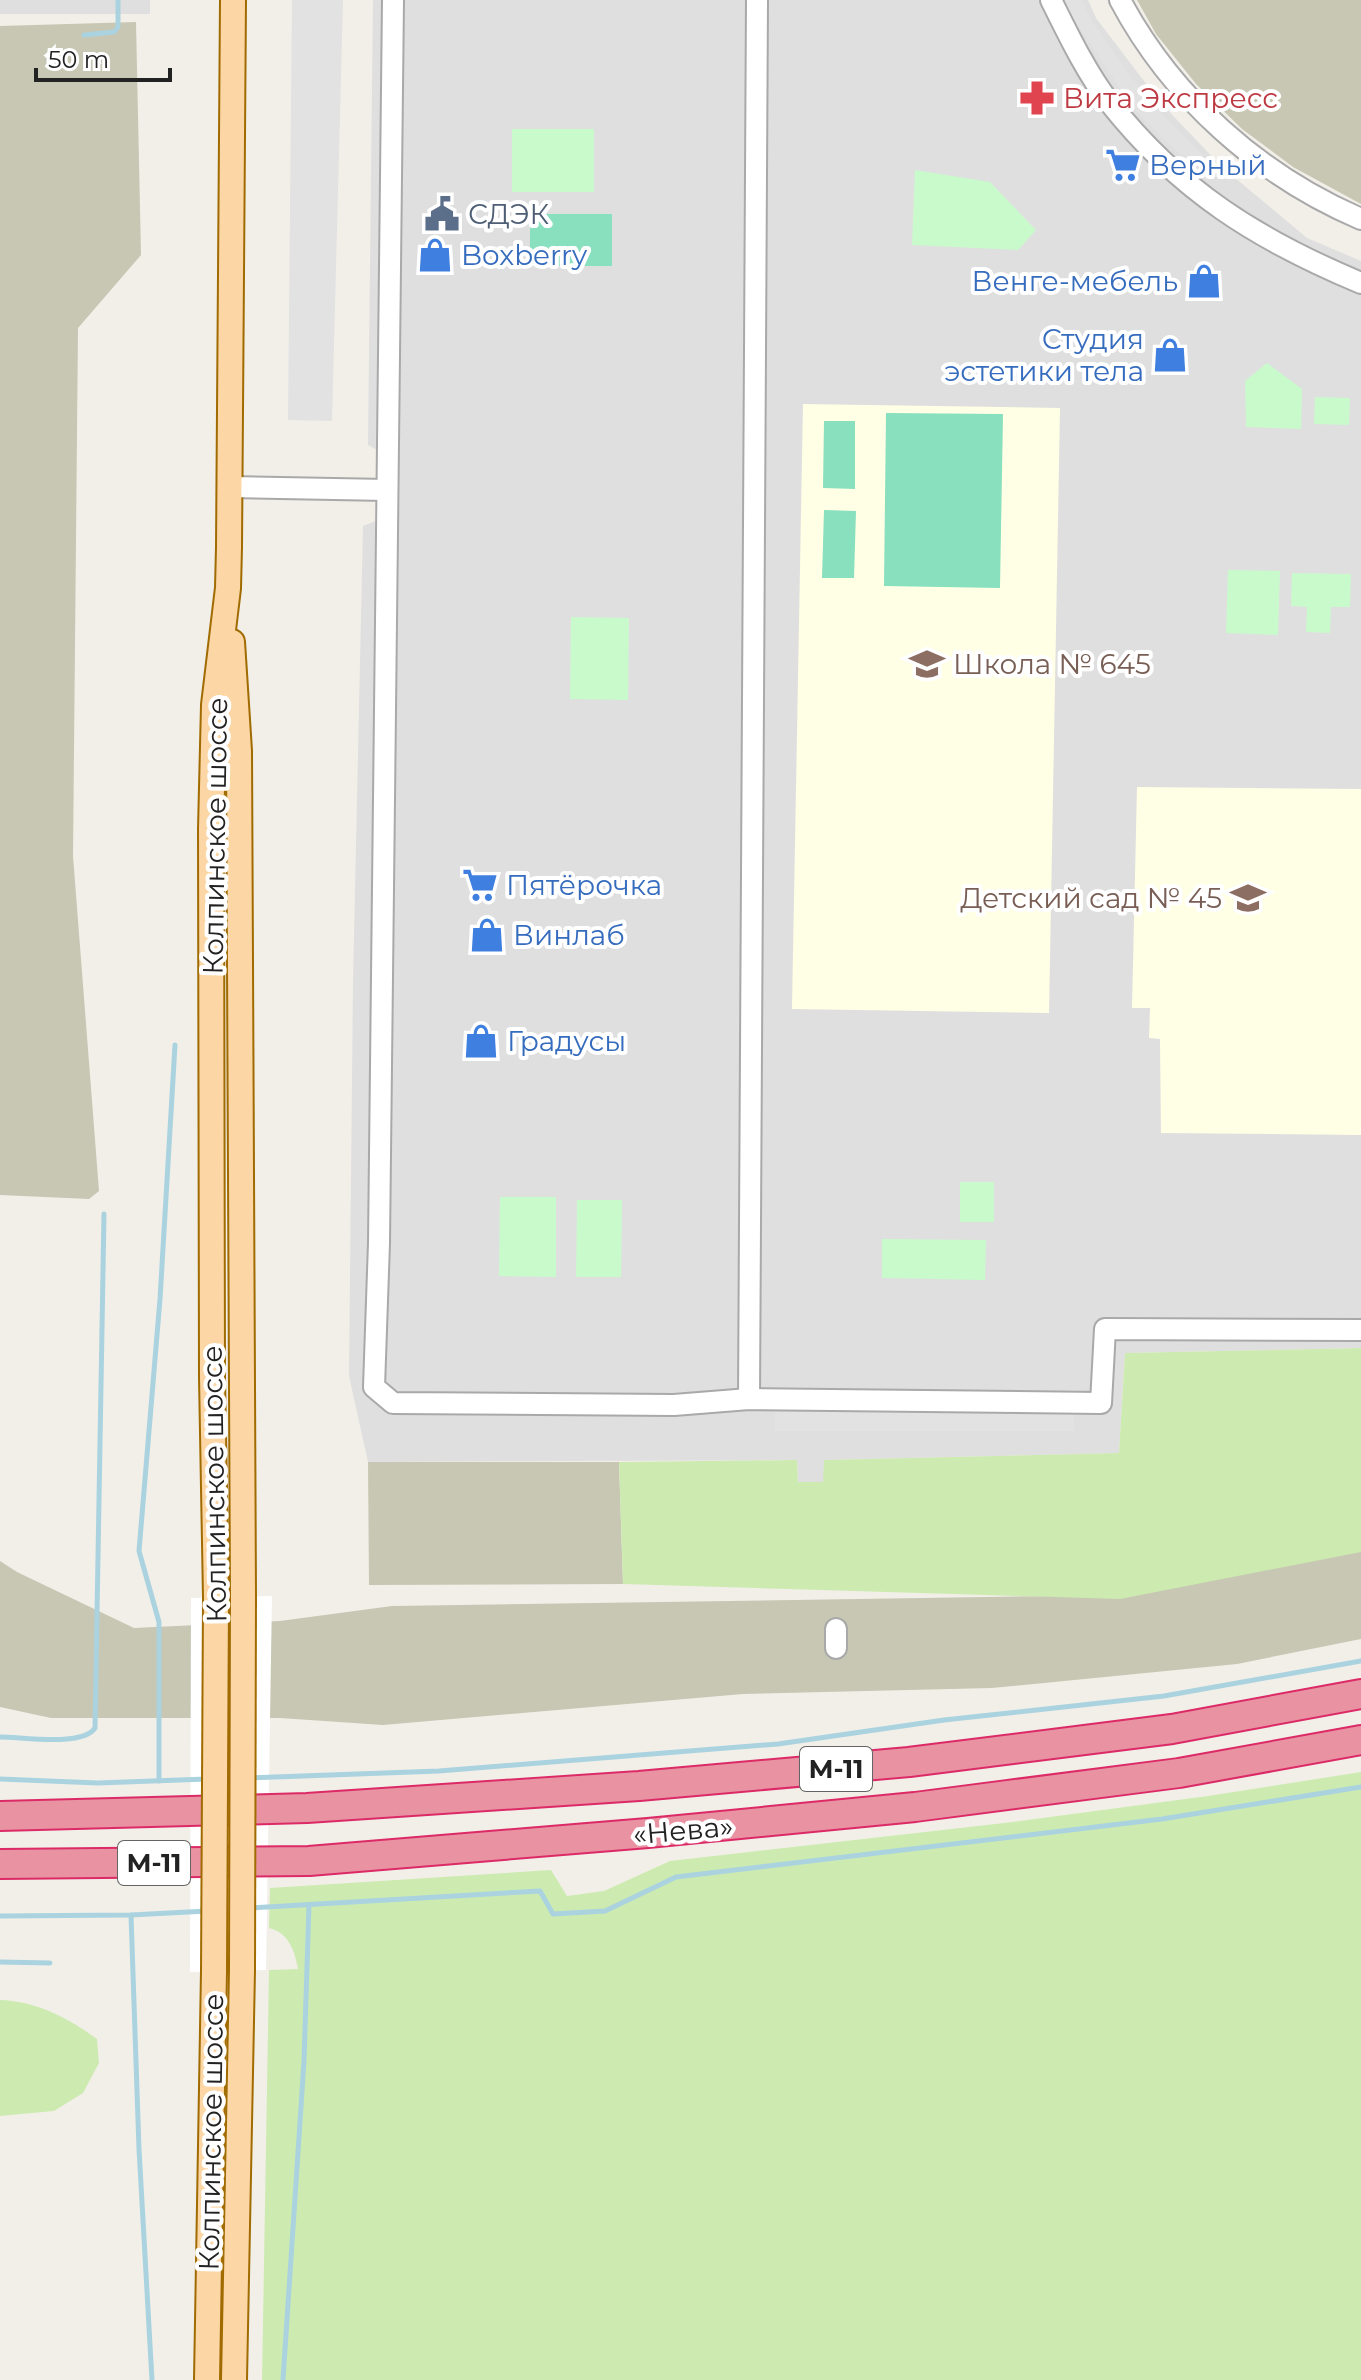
<svg xmlns="http://www.w3.org/2000/svg" width="1361" height="2380" viewBox="0 0 1361 2380" font-family="Montserrat,sans-serif">
<style>
.residential{fill:#e0dfdf}
.education{fill:#ffffe5}
.construction{fill:#c7c7b4}
.grass{fill:#cdebb0}
.park{fill:#c8facc}
.pitch{fill:#88e0be}
.parking{fill:#e2e2e2}
.pier{fill:#fff}
.lines{fill:none;stroke-linecap:round;stroke-linejoin:round}
.stream{stroke:#aad3df;stroke-width:5}
.minor-casing{stroke:#a9a9a9;stroke-width:24}
.major-casing{stroke:#a06b00;stroke-width:28}
.highway-casing{stroke:#dc2a67;stroke-width:32}
.minor{stroke:#fff;stroke-width:20}
.major{stroke:#fcd6a4;stroke-width:24}
.highway{stroke:#e892a2;stroke-width:28}
.major-bridge-casing{stroke:#a06b00;stroke-width:28;stroke-linecap:butt}
.major-bridge{stroke:#fcd6a4;stroke-width:24}
.labels{text-anchor:middle;dominant-baseline:central;stroke-width:8;stroke-linejoin:round;paint-order:stroke}
.shield{fill:#fff;stroke:#646464;stroke-width:2}
.shield-label{font-size:26px;font-weight:bold;fill:#222}
.health-label{font-size:28px;fill:#be3a42;stroke:#fff;text-anchor:start}
.shop-label{font-size:28px;fill:#366cbe;stroke:#fff;text-anchor:start}
.service-label{font-size:28px;fill:#4e5e75;stroke:#fff;text-anchor:start}
.education-label{font-size:28px;fill:#785e54;stroke:#fff;text-anchor:start}
.street-label{font-size:28px;fill:#222;stroke:#fff}
</style>
<rect width="100%" height="100%" fill="#f2efe9"/>
<!-- residential -->
<g class="residential">
<rect x="0" y="0" width="150" height="14"/>
<path d="M373,0h715l8,18 64,84 62,65 85,71 54,23v1087l-236,5 -6,100 -294,7 -1,22h-26l-1,-22 -429,2 -19,-86 4,-395 10,-455 13,-5 5,-69 -13,-7z"/>
</g>
<!-- education -->
<g class="education">
<path d="M803,404l257,4 -11,605 -257,-4z"/>
<path d="M1137,787l224,2v346l-200,-2 -1,-94 -11,-1 1,-30h-18z"/>
</g>
<!-- construction -->
<g class="construction">
<path d="M1137,0h224v204l-68,-37 -51,-38 -46,-45 -40,-50z"/>
<path d="M136,22l5,233 -63,73 -5,528 26,335 -10,8 -89,-4v-1169z"/>
<path d="M368,1462h251l4,122 -254,1z"/>
<path d="M1361,1545v94l-124,25 -245,24 -249,6 -360,31 -103,-7h-229l-51,-11v-146l17,11 117,56 146,-7 112,-15 728,-11z"/>
</g>
<!-- grass -->
<g class="grass">
<path d="M1361,1348v204l-241,47 -497,-15 -4,-122 178,-2 1,22h25l1,-22 295,-7 6,-100z"/>
<path d="M1361,1772v608h-1099l7,-410 29,-1c-3,-18 -10,-37 -29,-41l1,-40 281,-18 16,26 37,-5 66,-30 343,-39 195,-26z"/>
<path d="M0,2000c36,1 68,18 97,39l2,24 -16,30 -29,18 -54,5z"/>
</g>
<!-- park -->
<g class="park">
<rect x="512" y="129" width="82" height="63"/>
<path d="M915,170l75,12 46,48 -18,20 -106,-5z"/>
<path d="M1267,363l35,26 -1,40 -55,-2 -1,-46z"/>
<path d="M1315,397l35,1 -1,27 -35,-1z"/>
<path d="M1228,570l52,1 -2,64 -52,-2z"/>
<path d="M1292,573l59,1 -1,33h-19l-1,26 -24,-1 1,-25 -16,-1z"/>
<path d="M571,617l58,1 -1,82 -58,-1z"/>
<rect x="960" y="1182" width="34" height="40"/>
<path d="M500,1197h56v80l-57,-1z"/>
<path d="M577,1200h45l-1,77h-45z"/>
<path d="M882,1239l104,1 -1,40 -103,-2z"/>
</g>
<!-- pitch -->
<g class="pitch">
<rect x="530" y="214" width="82" height="52"/>
<path d="M886,413l117,1 -3,174 -116,-2z"/>
<path d="M824,421h31v68l-32,-1z"/>
<path d="M824,510l32,1 -2,67h-32z"/>
</g>
<!-- parking -->
<g class="parking">
<path d="M292,0h51l-11,421 -44,-1z"/>
<path d="M1063,0h19l10,21 36,52 26,32 50,51 -8,10 -22,-17 -42,-42 -61,-92z"/>
<rect x="775" y="1412" width="299" height="19"/>
</g>
<!-- pier -->
<path class="pier" d="M272,1596l-6,374 -76,2 1,-374z"/>
<g class="lines">
<!-- stream -->
<g class="stream">
<path d="M84,35l30,-3 4,-5v-27"/>
<path d="M0,1737c23,0 82,10 95,-9l9,-514"/>
<path d="M249,1778l190,-7 339,-27 166,-24 220,-24 197,-35"/>
<path d="M0,1779l98,4 109,-4"/>
<path d="M159,1781v-159l-20,-71 21,-252 15,-254"/>
<path d="M249,1908l291,-17 13,23 52,-3 71,-34 486,-58 199,-32"/>
<path d="M131,1915l8,234 13,231"/>
<path d="M0,1916l131,-1 76,-4"/>
<path d="M0,1962l50,1"/>
<path d="M283,2380l21,-319 5,-156"/>
</g>
<!-- minor casing -->
<g class="minor-casing">
<g id="minor">
<path d="M393,0l-14,1243 -5,144 19,16 281,2 75,-6 352,4 4,-74 256,1"/>
<path d="M1051,0c17,34 35,72 58,102 70,89 149,138 252,181"/>
<path d="M1120,0c52,98 140,176 241,219"/>
<path d="M230,487l157,3"/>
<path d="M749,1399l8,-1399"/>
<path d="M836,1629v19"/>
</g>
</g>
<!-- major casing -->
<g class="major-casing">
<g id="major">
<path d="M232,642l7,109 4,846"/>
<path d="M216,1598l-4,-221 -1,-548 3,-124 14,-117 1,-41 4,-547"/>
<path d="M207,2380l7,-409"/>
<path d="M234,2380l8,-410"/>
</g>
</g>
<!-- highway casing -->
<g class="highway-casing">
<g id="highway">
<path d="M0,1816l307,-8 332,-22 270,-24 263,-33 189,-35"/>
<path d="M0,1864l309,-3 339,-28 267,-26 264,-34 182,-33"/>
</g>
</g>
<!-- minor -->
<use href="#minor" class="minor"/>
<!-- major -->
<use href="#major" class="major"/>
<!-- highway -->
<use href="#highway" class="highway"/>
<!-- major-bridge casing -->
<g class="major-bridge-casing">
<g id="major-bridge">
<path d="M242,1970l1,-373"/>
<path d="M214,1971l2,-373"/>
</g>
</g>
<!-- major-bridge -->
<use href="#major-bridge" class="major-bridge"/>
</g>
<!-- icons -->
<defs>
<g id="pharmacy-bare" transform="scale(2.76)"><path d="M-2-6h4v4h4v4h-4v4h-4v-4h-4v-4h4Z" fill="#e0444e" stroke="#fff" stroke-width="2.5" paint-order="stroke"/></g>
<g id="supermarket-bare" transform="scale(2.76)"><path d="M-6-5.5h2.5l.6 2H6L4.5 2H-2.5L-4.4-4H-6ZM-1.5 3.2a1.3 1.3 0 1 0 .1 0ZM3 3.2a1.3 1.3 0 1 0 .1 0Z" fill="#3f7fe0" stroke="#fff" stroke-width="2.5" paint-order="stroke"/></g>
<g id="civic-bare" transform="scale(2.76)"><path d="M-.6-6.5H3V-4.5H.6V-3L4-1V1h2V6H-6V1h2V-1L-.6-3ZM-1.2 2.5V6h2.4V2.5Z" fill="#5c6f8a" stroke="#fff" stroke-width="2.5" paint-order="stroke"/></g>
<g id="shop-bare" transform="scale(2.76)"><path d="M-5-2.5h2.3a2.7 3.5 0 0 1 5.4 0H5L5.5 6h-11ZM-1.5-2.5h3a1.5 2.3 0 0 0-3 0Z" fill="#3f7fe0" stroke="#fff" stroke-width="2.5" paint-order="stroke"/></g>
<g id="school-bare" transform="scale(2.76)"><path d="M0-5L7-2L0 1L-7-2ZM-4 1L0 2.5L4 1V4Q0 6-4 4Z" fill="#8d6e63" stroke="#fff" stroke-width="2.5" paint-order="stroke"/></g>
</defs>
<g fill-rule="evenodd">
<use href="#pharmacy-bare" x="1037" y="98"/>
<use href="#supermarket-bare" x="1123" y="165"/>
<use href="#civic-bare" x="442" y="214"/>
<use href="#shop-bare" x="435" y="255"/>
<use href="#shop-bare" x="1204" y="281"/>
<use href="#shop-bare" x="1170" y="355"/>
<use href="#school-bare" x="927" y="664"/>
<use href="#supermarket-bare" x="480" y="885"/>
<use href="#school-bare" x="1248" y="898"/>
<use href="#shop-bare" x="487" y="935"/>
<use href="#shop-bare" x="481" y="1041"/>
</g>
<g class="labels">
<!-- shield labels -->
<g class="shield">
<rect x="800" y="1747" width="72" height="44" rx="6"/>
<rect x="118" y="1841" width="72" height="44" rx="6"/>
</g>
<g class="shield-label">
<text x="836" y="1769">М-11</text>
<text x="154" y="1863">М-11</text>
</g>
<!-- health labels -->
<g class="health-label">
<text x="1063" y="98">Вита Экспресс</text>
</g>
<!-- shop labels -->
<g class="shop-label">
<text x="1149" y="165">Верный</text>
<text x="461" y="255">Boxberry</text>
<text x="1178" y="281" text-anchor="end">Венге-мебель</text>
<text x="1144" y="339" text-anchor="end">Студия<tspan x="1144" dy="32">эстетики тела</tspan></text>
<text x="506" y="885">Пятёрочка</text>
<text x="513" y="935">Винлаб</text>
<text x="507" y="1041">Градусы</text>
</g>
<!-- service labels -->
<g class="service-label">
<text x="468" y="214">СДЭК</text>
</g>
<!-- education labels -->
<g class="education-label">
<text x="953" y="664">Школа № 645</text>
<text x="1222" y="898" text-anchor="end">Детский сад № 45</text>
</g>
<!-- street labels -->
<g class="street-label">
<text transform="translate(215 836) rotate(-89)">Колпинское шоссе</text>
<text transform="translate(214 1484) rotate(-91)">Колпинское шоссе</text>
<text transform="translate(683 1830) rotate(-5)">«Нева»</text>
<text transform="translate(211 2132) rotate(-89)">Колпинское шоссе</text>
</g>
</g>
<!-- scale -->
<path d="M36 68v12h134v-12" fill="none" stroke="#222222" stroke-width="4"/>
<text x="48" y="68" font-size="24" fill="#222222" stroke="#ffffff" stroke-width="6" paint-order="stroke">50 m</text>
</svg>
